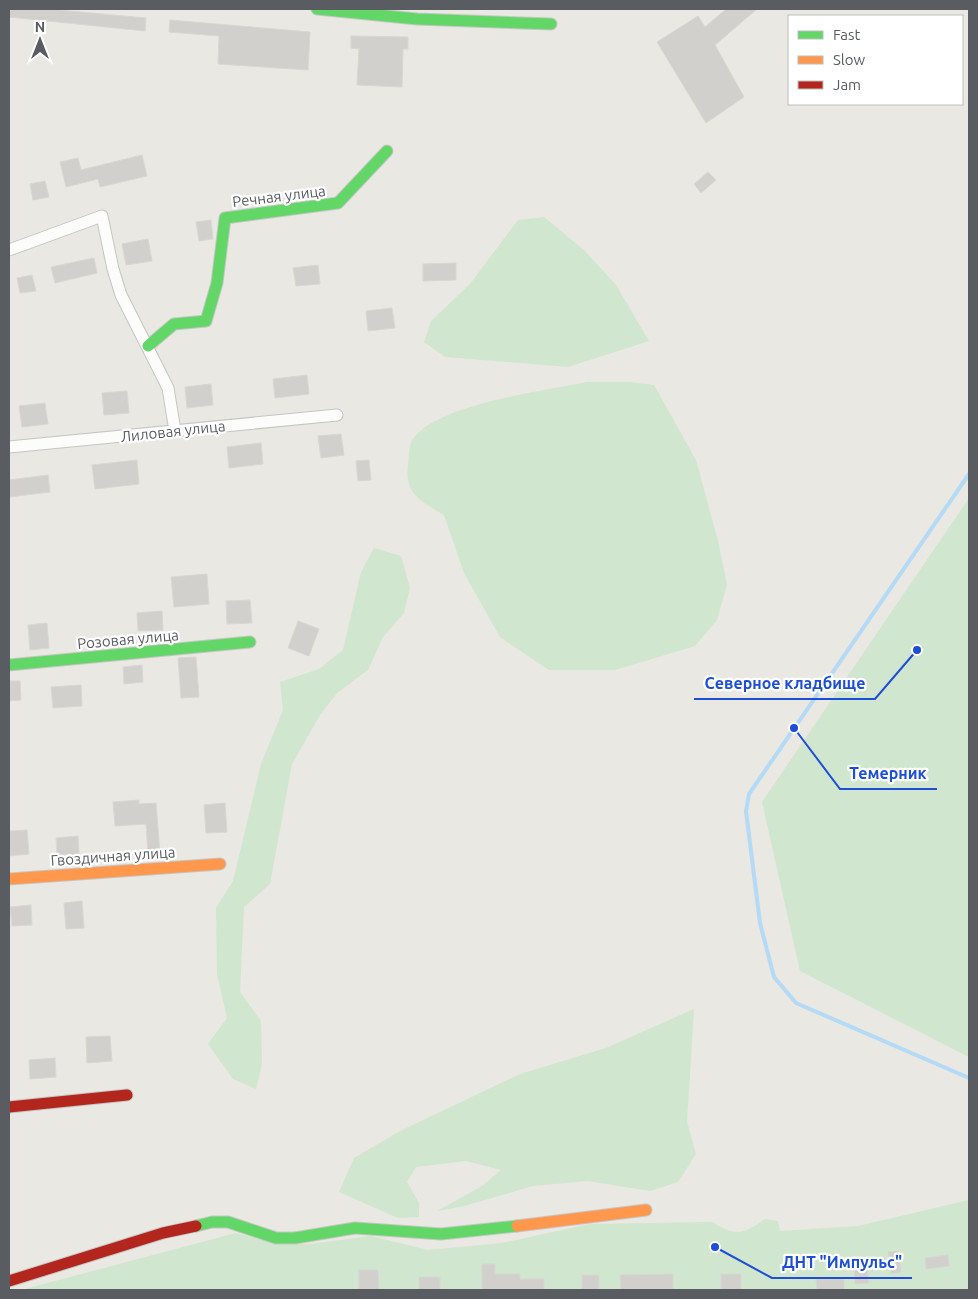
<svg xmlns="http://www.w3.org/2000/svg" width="978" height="1299" viewBox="0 0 978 1299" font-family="Ubuntu,sans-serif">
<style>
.green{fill:#d0e6ce}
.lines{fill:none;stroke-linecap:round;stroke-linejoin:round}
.stream{stroke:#b4daf6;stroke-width:4}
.building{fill:#d1d0cd;stroke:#d8d7d2}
.street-casing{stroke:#c5c5c4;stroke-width:13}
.fast-casing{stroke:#c6c6c5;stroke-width:13}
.slow-casing{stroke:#c6c6c5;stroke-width:13}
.jam-casing{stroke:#c6c6c5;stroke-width:13}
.street{stroke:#fcfcfb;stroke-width:11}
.fast{stroke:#63d668;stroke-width:11}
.slow{stroke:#ff974d;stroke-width:11}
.jam{stroke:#b3261e;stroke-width:11}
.labels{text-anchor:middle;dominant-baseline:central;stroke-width:4.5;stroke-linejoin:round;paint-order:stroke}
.street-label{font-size:15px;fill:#595d61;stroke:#fff}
.leader{fill:none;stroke:#1d4ed8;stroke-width:2}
.callout-dot{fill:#1d4ed8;stroke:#fff;stroke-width:2}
.callout-label{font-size:16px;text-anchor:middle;font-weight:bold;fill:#1d4ed8;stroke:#fff;stroke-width:4.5;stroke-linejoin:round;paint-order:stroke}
</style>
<rect width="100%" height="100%" fill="#e9e8e3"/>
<!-- green -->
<g class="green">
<path d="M544,217l41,34 31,34 33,56 -81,26 -123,-10 -21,-15 7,-21 39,-37 48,-64z"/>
<path d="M587,382h42l25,3 42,75 22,81 9,44 -10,35 -22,26 -80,24h-66l-49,-33 -36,-64 -20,-58c-22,-13 -40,-21 -36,-50 1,-8 1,-21 5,-26 25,-35 131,-48 174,-57z"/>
<path d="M969,498v559l-169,-86 -38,-169z"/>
<path d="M374,548l27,8 9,32 -6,25 -21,24 -15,33 -31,23 -17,22 -28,49 -22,120 -26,23 -4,85 21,29 1,43 -6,25 -23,-10 -25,-35 19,-26 -10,-44 -1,-66 17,-27 28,-117 22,-54 -3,-28 39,-13 24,-19 18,-78z"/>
<path d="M694,1009l-7,113 9,32 -18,28 -28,9 -63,-10 -54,5 -69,20 -27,5 45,-25 19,-16 -35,-9 -50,6 -9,15 12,21v14l-21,1 -59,-26 15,-34 48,-28 118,-56 86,-26z"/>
<path d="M969,1200v90h-948l215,-57 41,11h33l61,-8 57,14 74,-7 88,-19 122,-2c23,14 31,13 53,-3l13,2 2,10 78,-5z"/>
</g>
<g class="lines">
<!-- stream -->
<path class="stream" d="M969,474l-220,320 -3,17 14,112 14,54 22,26 173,75"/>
</g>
<!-- building -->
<g class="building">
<path d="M9,9h39l98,9 -1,13 -136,-14z"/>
<path d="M726,9h31l-42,36 29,52 -38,26 -49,-81 41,-26 7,11z"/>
<path d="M170,20l140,12 -2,38 -90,-6 1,-28 -50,-4z"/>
<path d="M351,36l57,1v12h-5l-1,38 -45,-2 2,-36 -8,-1z"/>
<path d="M142,155l5,21 -47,11 -2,-8 -32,8 -6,-25 18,-4 3,12z"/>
<path d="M708,172l8,8 -15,13 -7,-9z"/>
<path d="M45,181l4,16 -16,3 -3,-16z"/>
<path d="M211,220l2,19 -14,2 -3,-19z"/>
<path d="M148,239l4,22 -26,4 -4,-21z"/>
<path d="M94,258l3,15 -42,10 -4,-16z"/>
<path d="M456,263v17l-33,1v-17z"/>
<path d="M318,265l2,19 -24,2 -3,-18z"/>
<path d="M32,275l4,16 -16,2 -3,-15z"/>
<path d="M392,308l3,20 -27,3 -2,-20z"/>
<path d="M307,375l2,19 -34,4 -2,-19z"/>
<path d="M211,384l2,21 -26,3 -2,-21z"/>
<path d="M127,391l2,22 -25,2 -2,-22z"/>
<path d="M45,403l3,21 -26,3 -3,-21z"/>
<path d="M341,434l3,21 -23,3 -3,-22z"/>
<path d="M261,443l2,21 -34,4 -2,-21z"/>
<path d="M137,460l2,24 -44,5 -3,-24z"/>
<path d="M369,460l2,20 -13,1 -2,-20z"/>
<path d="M48,475l2,17 -41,5v-17z"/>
<path d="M207,574l2,30 -35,3 -3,-30z"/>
<path d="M250,600l2,23 -25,1 -1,-23z"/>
<path d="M162,611l1,19 -25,1 -1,-18z"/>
<path d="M298,621l21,8 -10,27 -21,-8z"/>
<path d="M47,623l2,25 -19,2 -2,-25z"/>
<path d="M196,657l3,40 -18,1 -3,-40z"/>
<path d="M142,665l1,17 -19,2 -1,-17z"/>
<path d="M9,681h11l1,19 -12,1z"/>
<path d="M81,685l1,21 -29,2 -2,-21z"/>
<path d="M139,800v4l17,-1 4,50h-12l-2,-29 -31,2 -2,-24z"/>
<path d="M225,803l2,29 -21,1 -2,-28z"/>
<path d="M27,830l2,24 -20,2v-25z"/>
<path d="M78,836l1,18 -22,1 -1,-17z"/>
<path d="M82,901l2,27 -18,1 -2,-26z"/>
<path d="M31,905l1,20 -20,1 -2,-19z"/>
<path d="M110,1036l2,25 -25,2 -1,-26z"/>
<path d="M55,1058l1,19 -26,2 -1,-19z"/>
<path d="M898,1251l3,21 -10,2 -3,-22z"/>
<path d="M948,1255l1,11 -23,3 -1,-11z"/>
<path d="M482,1264h13v10h25v5h24v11h-62z"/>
<path d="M867,1268l2,15 -14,1 -1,-14z"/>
<path d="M359,1270h19l1,20h-20z"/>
<path d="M673,1274v16h-52l-1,-15z"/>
<rect x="721" y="1274" width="20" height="16"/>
<rect x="582" y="1275" width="17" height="15"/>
<rect x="419" y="1277" width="21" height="13"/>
<path d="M816,1279h28v11h-27z"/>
</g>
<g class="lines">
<!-- street casing -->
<g class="street-casing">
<g id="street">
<path d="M9,250l93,-34 11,53 8,26 47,93 7,43"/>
<path d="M9,447l328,-32"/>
</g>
</g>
<!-- fast casing -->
<g class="fast-casing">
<g id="fast">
<path d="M317,9l100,10 134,5"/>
<path d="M148,346l26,-22 32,-3 11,-38 8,-65 113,-15 49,-52"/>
<path d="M9,665l241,-23"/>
<path d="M196,1226l16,-4h16l48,16h19l60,-10 86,6 76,-8"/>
</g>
</g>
<!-- slow casing -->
<g class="slow-casing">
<g id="slow">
<path d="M9,879l211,-15"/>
<path d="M517,1226l129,-16"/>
</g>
</g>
<!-- jam casing -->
<g class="jam-casing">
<g id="jam">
<path d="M9,1107l118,-12"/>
<path d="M9,1281l154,-48 33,-7"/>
</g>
</g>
<!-- street -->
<use href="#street" class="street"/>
<!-- fast -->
<use href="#fast" class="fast"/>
<!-- slow -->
<use href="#slow" class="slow"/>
<!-- jam -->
<use href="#jam" class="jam"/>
</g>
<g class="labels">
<!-- street labels -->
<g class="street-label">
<text transform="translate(279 196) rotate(-7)">Речная улица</text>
<text transform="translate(173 431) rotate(-6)">Лиловая улица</text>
<text transform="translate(128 639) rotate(-5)">Розовая улица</text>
<text transform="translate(113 856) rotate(-4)">Гвоздичная улица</text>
</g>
</g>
<!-- callouts -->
<path class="leader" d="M917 650L875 699H694M794 728L840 789H937M715 1247L772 1278H912"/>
<g class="callout-dot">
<circle cx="917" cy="650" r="5"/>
<circle cx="794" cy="728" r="5"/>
<circle cx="715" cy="1247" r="5"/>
</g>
<g class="callout-label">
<text x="785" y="689">Северное кладбище</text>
<text x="888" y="779">Темерник</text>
<text x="842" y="1268">ДНТ "Импульс"</text>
</g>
<!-- border -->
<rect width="978" height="1299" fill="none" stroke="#595d61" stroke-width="20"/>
<!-- legend -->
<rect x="788" y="15" width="175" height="90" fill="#ffffff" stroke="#bdbec0"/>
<rect x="798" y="31" width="25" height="8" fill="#63d668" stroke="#bdbec0"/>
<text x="833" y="40" font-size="15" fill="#595d61">Fast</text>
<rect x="798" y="56" width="25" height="8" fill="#ff974d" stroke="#bdbec0"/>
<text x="833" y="65" font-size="15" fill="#595d61">Slow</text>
<rect x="798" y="81" width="25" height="8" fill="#b3261e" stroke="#bdbec0"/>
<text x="833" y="90" font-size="15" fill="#595d61">Jam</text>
<!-- north arrow -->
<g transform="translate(40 40)" stroke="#ffffff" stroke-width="4" paint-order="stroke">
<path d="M0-4L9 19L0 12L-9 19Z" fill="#595d61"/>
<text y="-8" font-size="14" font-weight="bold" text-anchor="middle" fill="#595d61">N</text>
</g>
</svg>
